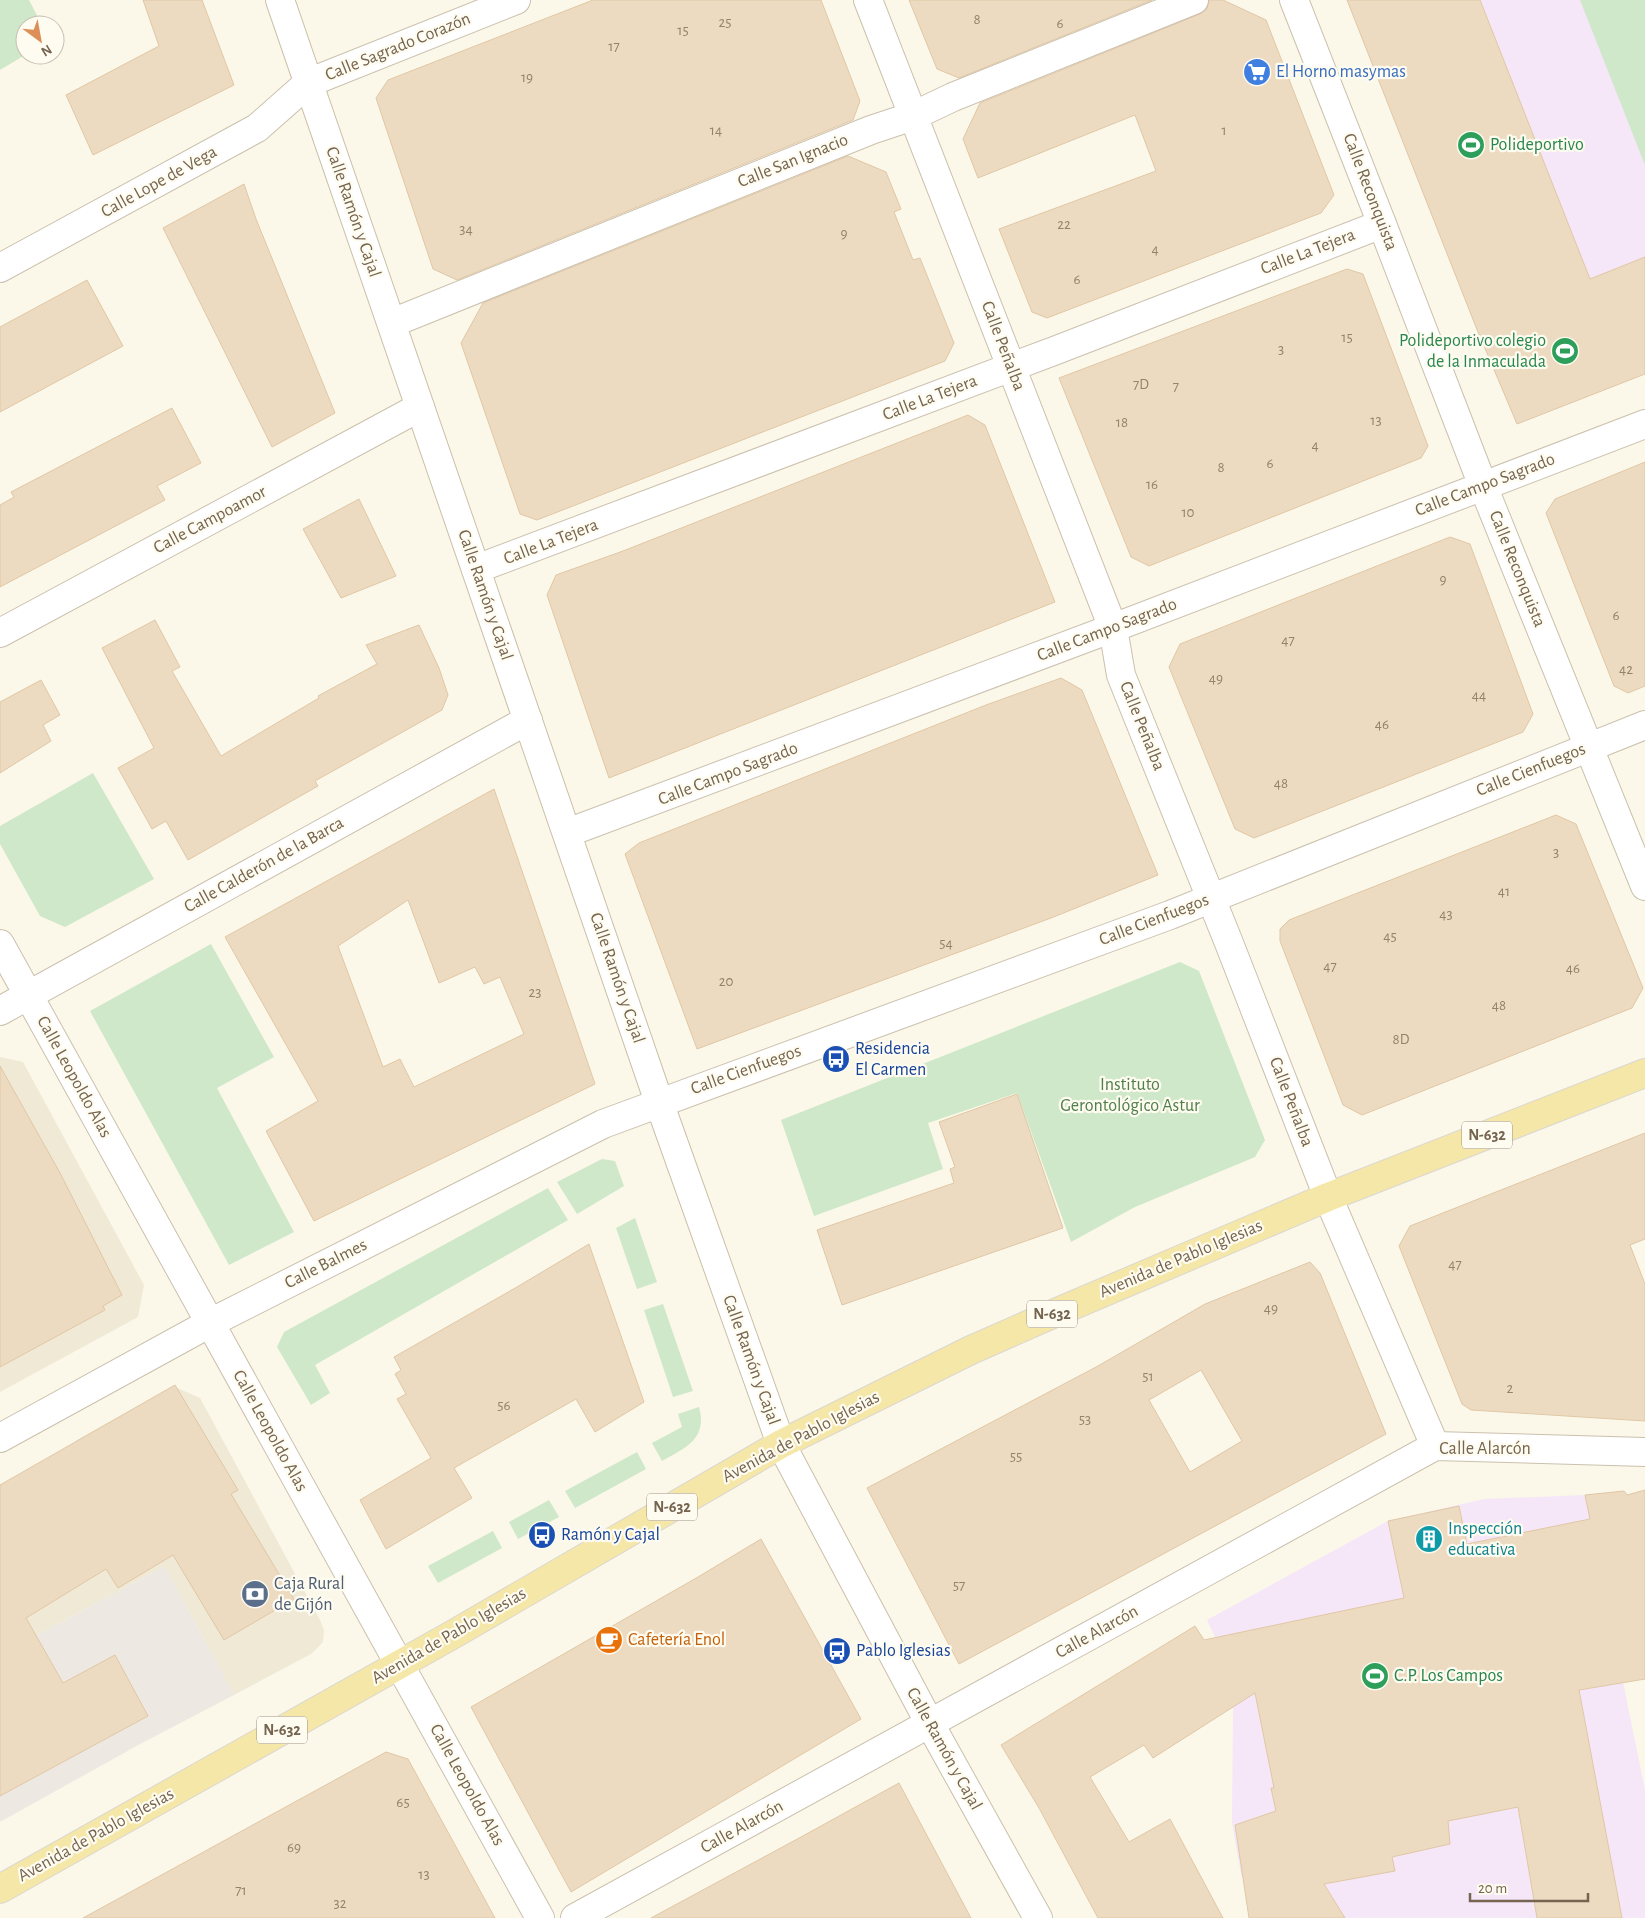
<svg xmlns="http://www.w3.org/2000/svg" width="1645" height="1918" viewBox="0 0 1645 1918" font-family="'Alegreya Sans',sans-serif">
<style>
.residential{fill:#efe9d6}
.industrial{fill:#ede9e2}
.education{fill:#f5e6f8}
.green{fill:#cfe8c9}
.building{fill:#eddbc1;stroke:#e0c7a5;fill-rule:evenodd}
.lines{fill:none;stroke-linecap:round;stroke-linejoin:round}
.minor-casing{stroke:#cbc0ad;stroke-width:30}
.secondary-casing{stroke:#cbbfa9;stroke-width:30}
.primary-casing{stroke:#dbd7d1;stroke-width:30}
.minor{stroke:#fff;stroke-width:28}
.secondary{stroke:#fff;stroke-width:28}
.primary{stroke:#f5e7a8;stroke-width:28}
.labels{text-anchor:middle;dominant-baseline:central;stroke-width:4.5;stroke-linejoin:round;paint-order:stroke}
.number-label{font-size:15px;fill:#93826c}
.shield{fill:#fefbf0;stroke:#9e917f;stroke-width:1}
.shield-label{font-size:16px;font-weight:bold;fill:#75644f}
.street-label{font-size:18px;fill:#75644f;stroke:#fefbf0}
.shop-label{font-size:18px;fill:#366cbe;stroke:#fefbf0;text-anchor:start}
.leisure-label{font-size:18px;fill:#27864d;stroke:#fefbf0;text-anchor:start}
.transit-label{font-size:18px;fill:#164399;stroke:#fefbf0;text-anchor:start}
.park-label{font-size:18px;fill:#4f7f4a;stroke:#fefbf0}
.culture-label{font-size:18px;fill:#0d838f;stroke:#fefbf0;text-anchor:start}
.service-label{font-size:18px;fill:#4e5e75;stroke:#fefbf0;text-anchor:start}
.food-label{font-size:18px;fill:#c56008;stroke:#fefbf0;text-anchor:start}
</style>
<rect width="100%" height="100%" fill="#fbf8ea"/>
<!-- residential -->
<g class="residential">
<path d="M0,1057l23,5 121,223 -6,32 -138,75z"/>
<path d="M173,1386l27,12 120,222 4,10 -1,12 -12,12 -77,41 -69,-129 -165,89 68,-207 9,-8z"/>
</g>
<!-- industrial -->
<path class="industrial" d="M165,1566l69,129 -92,48 -142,79v-167z"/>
<!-- education -->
<g class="education">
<path d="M1347,0h298v374l-128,50 -41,-96z"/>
<path d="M1585,1495l60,295v128h-374l-30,-44 -9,-51 1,-115 -14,-62 -12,-26 181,-99 96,-22z"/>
</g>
<!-- green -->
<g class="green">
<path d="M0,0h29l13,25h-17v30l-25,15z"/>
<path d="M1580,0h65v165z"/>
<path d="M93,773l61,106 -89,48 -25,-11 -40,-72v-18z"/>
<path d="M211,944l63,113 -57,31 77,144 -65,33 -139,-254z"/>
<path d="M1180,962l19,9 66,169 -10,17 -120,50 -64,35 -54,-149 -89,30 15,46 -129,47 -33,-96z"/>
<path d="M602,1159l13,2 9,25 -47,28 -20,-32z"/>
<path d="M548,1188l20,32 -253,145 15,28 -19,12 -34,-58 7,-15z"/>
<path d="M635,1218l22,64 -20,7 -21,-61z"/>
<path d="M663,1304l30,87 -20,6 -29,-87z"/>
<path d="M699,1407c9,32 -14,41 -37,54l-10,-18 30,-16 -4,-13z"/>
<path d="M637,1452l9,17 -71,39 -10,-17z"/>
<path d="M549,1500l10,17 -41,22 -9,-17z"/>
<path d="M493,1531l9,17 -64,35 -10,-17z"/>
</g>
<!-- building -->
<g class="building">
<path d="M143,0h59l32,85 -141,70 -27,-60 93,-49z"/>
<path d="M593,0h228l39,101 -7,19 -396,160 -24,-11 -57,-171 12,-18z"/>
<path d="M909,0h243l-193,78 -22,-9z"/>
<path d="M1209,0h14l43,20 68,175 -13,18 -274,105 -15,-6 -33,-83 157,-58 -21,-56 -157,63 -15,-39 17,-36 220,-89 7,-5z"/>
<path d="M1347,0h133l110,279 55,-22v117l-128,50 -41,-97z"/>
<path d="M848,156l38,16 15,37 -7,3 19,48 7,-2 34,85 -9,18 -408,159 -17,-6 -59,-171 22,-40z"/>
<path d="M244,184l12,35 79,194 -63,34 -109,-219z"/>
<path d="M1347,269l16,5 65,172 -7,12 -272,108 -18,-9 -72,-179z"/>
<path d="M87,280l36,66 -123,66v-85z"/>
<path d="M172,408l29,55 -44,23 8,14 -165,87v-82l14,-8 -3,-5z"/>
<path d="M968,415l17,10 70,177 -446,176 -62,-183 9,-20 67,-24z"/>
<path d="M1645,462v224l-17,7 -14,-7 -68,-173 9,-14z"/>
<path d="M359,499l37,77 -55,22 -38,-69z"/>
<path d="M1450,537l20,7 63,170 -10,18 -269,106 -19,-9 -66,-162 11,-23z"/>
<path d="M155,620l25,47 -8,4 49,85 98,-58 -1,-2 59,-32 -11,-19 53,-20 20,43 9,27 -6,15 -127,71 3,5 -130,74 -22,-39 -14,8 -34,-61 36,-20 -52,-100z"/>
<path d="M1061,678l21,12 76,185 -107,43 -354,131 -72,-195 14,-11 347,-138z"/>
<path d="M41,680l19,35 -17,10 8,16 -51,32v-71z"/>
<path d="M494,789l101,295 -281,137 -48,-90 52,-30 -93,-164zM408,900l31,83 36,-16 9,17 16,-7 24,57 -110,53 -14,-28 -17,8 -45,-121z"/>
<path d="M1556,815l20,9 67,164 -11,20 -270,107 -19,-10 -63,-164v-12l9,-9z"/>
<path d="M0,1066l60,107 62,122 -19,11 2,4 -105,57z"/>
<path d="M1017,1094l46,134 -221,77 -25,-75 137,-47 -4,-14 5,-2 -16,-45z"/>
<path d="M1645,1133v106l-15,6 15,39v137l-174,-11 -9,-6 -63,-158 11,-20z"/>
<path d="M589,1244l55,158 -49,30 -19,-33 -122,69 18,30 -86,51 -26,-49 71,-42 -34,-59 9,-5 -11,-20 6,-4 -7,-13 123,-70z"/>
<path d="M1310,1262l10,11 66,161 -427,230 -92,-176 231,-122 107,-62zM1201,1370l41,71 -52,31 -41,-72z"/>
<path d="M175,1385l63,105 -7,4 63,105 -70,41 -51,-85 -55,33 -12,-19 -80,49 37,65 52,-28 33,61 -148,80v-311z"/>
<path d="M1645,1490v189l-66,11 43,228h-85l-19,-111 -70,14 2,23 -58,13 3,14 -71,13 21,34h-96l-14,-93 41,-14 -5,-23h3l-19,-95 -102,65 -9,-13 -54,32 39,65 41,-23 53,99h-125l-59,-110 -38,-63 194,-119 9,14 200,-42 -16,-77 71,-15 8,38 123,-25 -5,-24 39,-4 3,4z"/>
<path d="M761,1539l100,180 -290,173 -100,-185 227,-130z"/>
<path d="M386,1752l22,7 87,159h-412z"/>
<path d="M899,1783l72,135h-320l150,-81z"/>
</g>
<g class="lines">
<!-- minor casing -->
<g class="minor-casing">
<g id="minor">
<path d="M868,0l245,628 8,47 108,268 99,254 107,249"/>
<path d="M1294,0l88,224 101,262 162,400"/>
<path d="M0,268l257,-140 51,-45 208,-83"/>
<path d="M392,323l479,-193 42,-14 40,-19 241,-97"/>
<path d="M476,569l578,-218 328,-127"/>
<path d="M0,633l420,-226"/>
<path d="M567,833l546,-205 532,-204"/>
<path d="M0,944l540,974"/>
<path d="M0,1011l528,-291"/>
<path d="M0,1438l210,-115 393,-199 567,-209 475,-190"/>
<path d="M575,1918l860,-472 210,6"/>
</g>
</g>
<!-- secondary casing -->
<g class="secondary-casing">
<path id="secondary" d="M280,0l379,1102 122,342 149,280 108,194"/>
</g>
<!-- primary casing -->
<g class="primary-casing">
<path id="primary" d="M0,1889l452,-254 329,-191 190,-94 84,-37 273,-116 317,-124"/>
</g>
<!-- minor -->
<use href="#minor" class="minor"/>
<!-- secondary -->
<use href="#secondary" class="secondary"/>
<!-- primary -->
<use href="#primary" class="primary"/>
</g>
<!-- icons -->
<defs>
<g id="supermarket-disc" transform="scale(1.4375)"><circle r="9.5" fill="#3f7fe0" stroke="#fefbf0"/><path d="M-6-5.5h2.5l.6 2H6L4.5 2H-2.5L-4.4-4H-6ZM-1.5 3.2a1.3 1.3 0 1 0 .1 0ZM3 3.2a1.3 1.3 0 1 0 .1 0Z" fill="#fff"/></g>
<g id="stadium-disc" transform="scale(1.4375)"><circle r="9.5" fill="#2e9e5b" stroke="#fefbf0"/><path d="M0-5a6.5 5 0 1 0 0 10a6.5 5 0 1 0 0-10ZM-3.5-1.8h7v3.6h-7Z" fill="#fff"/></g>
<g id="bus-disc" transform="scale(1.4375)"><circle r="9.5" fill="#1a4fb4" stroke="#fefbf0"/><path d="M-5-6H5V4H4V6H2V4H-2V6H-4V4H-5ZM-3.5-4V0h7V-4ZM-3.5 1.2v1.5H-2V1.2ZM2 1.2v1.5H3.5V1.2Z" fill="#fff"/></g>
<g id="building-disc" transform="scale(1.4375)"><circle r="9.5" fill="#0f9aa8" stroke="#fefbf0"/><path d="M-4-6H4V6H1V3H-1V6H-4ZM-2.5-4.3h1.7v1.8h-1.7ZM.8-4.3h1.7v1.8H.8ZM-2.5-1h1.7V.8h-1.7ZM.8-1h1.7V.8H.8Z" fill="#fff"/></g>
<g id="bank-disc" transform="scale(1.4375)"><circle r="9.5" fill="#5c6f8a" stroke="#fefbf0"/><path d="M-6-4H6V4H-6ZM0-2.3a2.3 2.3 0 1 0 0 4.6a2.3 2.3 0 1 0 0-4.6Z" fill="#fff"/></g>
<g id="cafe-disc" transform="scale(1.4375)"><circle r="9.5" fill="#e8710a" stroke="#fefbf0"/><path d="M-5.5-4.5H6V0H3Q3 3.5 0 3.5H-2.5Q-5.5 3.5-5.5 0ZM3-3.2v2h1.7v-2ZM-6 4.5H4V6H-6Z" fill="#fff"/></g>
</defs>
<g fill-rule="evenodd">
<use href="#supermarket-disc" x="1257" y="72"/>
<use href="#stadium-disc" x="1471" y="145"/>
<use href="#stadium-disc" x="1565" y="351"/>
<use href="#bus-disc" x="836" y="1059"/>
<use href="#bus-disc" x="542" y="1535"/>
<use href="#building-disc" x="1429" y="1539"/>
<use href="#bank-disc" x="255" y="1594"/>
<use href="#cafe-disc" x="609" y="1640"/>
<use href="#bus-disc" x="837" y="1651"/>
<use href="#stadium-disc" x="1375" y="1676"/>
</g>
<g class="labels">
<!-- number labels -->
<g class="number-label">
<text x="977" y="19">8</text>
<text x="725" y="22">25</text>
<text x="1060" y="23">6</text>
<text x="683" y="30">15</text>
<text x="614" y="46">17</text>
<text x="527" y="77">19</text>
<text x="716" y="130">14</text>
<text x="1224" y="130">1</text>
<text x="1064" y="224">22</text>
<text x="466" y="229">34</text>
<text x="844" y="233">9</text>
<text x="1155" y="249">4</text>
<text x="1077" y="279">6</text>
<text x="1347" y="337">15</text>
<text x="1281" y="349">3</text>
<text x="1141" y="384">7D</text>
<text x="1176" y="386">7</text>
<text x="1376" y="420">13</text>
<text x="1122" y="422">18</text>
<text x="1315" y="445">4</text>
<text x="1270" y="463">6</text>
<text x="1221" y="467">8</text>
<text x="1152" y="484">16</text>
<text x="1188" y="512">10</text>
<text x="1443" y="579">9</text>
<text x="1616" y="615">6</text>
<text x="1288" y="640">47</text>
<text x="1626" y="669">42</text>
<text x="1216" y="678">49</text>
<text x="1479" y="695">44</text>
<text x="1382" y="724">46</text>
<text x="1281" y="783">48</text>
<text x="1556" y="852">3</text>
<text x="1504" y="891">41</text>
<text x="1446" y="914">43</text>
<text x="1390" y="936">45</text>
<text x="946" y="943">54</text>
<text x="1330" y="966">47</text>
<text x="1573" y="968">46</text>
<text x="726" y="981">20</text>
<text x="535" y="992">23</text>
<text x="1499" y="1005">48</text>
<text x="1401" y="1039">8D</text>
<text x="1455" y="1264">47</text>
<text x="1271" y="1308">49</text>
<text x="1148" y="1376">51</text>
<text x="1510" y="1388">2</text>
<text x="504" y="1405">56</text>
<text x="1085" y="1419">53</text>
<text x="1016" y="1456">55</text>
<text x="959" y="1585">57</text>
<text x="403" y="1802">65</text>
<text x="294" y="1847">69</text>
<text x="424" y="1874">13</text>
<text x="241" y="1890">71</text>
<text x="340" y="1903">32</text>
</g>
<!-- shield labels -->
<g class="shield">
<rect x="1462" y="1121.5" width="50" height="27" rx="4"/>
<rect x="1027" y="1300.5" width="50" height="27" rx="4"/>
<rect x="647" y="1493.5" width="50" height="27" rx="4"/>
<rect x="257" y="1716.5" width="50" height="27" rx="4"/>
</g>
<g class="shield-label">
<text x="1487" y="1135">N-632</text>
<text x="1052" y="1314">N-632</text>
<text x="672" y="1507">N-632</text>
<text x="282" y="1730">N-632</text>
</g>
<!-- street labels -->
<g class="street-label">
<text transform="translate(398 47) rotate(-22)">Calle Sagrado Corazón</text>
<text transform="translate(793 161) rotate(-22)">Calle San Ignacio</text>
<text transform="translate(159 182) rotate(-29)">Calle Lope de Vega</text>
<text transform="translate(1370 192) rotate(69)">Calle Reconquista</text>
<text transform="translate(353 212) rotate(71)">Calle Ramón y Cajal</text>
<text transform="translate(1308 252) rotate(-21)">Calle La Tejera</text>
<text transform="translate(1003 346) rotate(69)">Calle Peñalba</text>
<text transform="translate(930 398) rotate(-21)">Calle La Tejera</text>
<text transform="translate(1485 485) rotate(-21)">Calle Campo Sagrado</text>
<text transform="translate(210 520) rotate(-28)">Calle Campoamor</text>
<text transform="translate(551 542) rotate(-21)">Calle La Tejera</text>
<text transform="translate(1517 569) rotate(68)">Calle Reconquista</text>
<text transform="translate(485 595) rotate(71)">Calle Ramón y Cajal</text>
<text transform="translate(1107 630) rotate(-21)">Calle Campo Sagrado</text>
<text transform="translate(1142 726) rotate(68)">Calle Peñalba</text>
<text transform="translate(1531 770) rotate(-22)">Calle Cienfuegos</text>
<text transform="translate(728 774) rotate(-21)">Calle Campo Sagrado</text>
<text transform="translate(264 865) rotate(-29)">Calle Calderón de la Barca</text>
<text transform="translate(1154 920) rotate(-21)">Calle Cienfuegos</text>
<text transform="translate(617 978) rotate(71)">Calle Ramón y Cajal</text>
<text transform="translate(746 1070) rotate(-20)">Calle Cienfuegos</text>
<text transform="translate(74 1077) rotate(61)">Calle Leopoldo Alas</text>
<text transform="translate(1291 1102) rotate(69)">Calle Peñalba</text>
<text transform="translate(1181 1259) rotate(-23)">Avenida de Pablo Iglesias</text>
<text transform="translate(326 1264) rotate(-27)">Calle Balmes</text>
<text transform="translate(751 1360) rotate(70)">Calle Ramón y Cajal</text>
<text transform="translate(270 1431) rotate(61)">Calle Leopoldo Alas</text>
<text transform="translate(801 1437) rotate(-28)">Avenida de Pablo Iglesias</text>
<text x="1485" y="1449">Calle Alarcón</text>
<text transform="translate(1097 1632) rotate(-29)">Calle Alarcón</text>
<text transform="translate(449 1636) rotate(-30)">Avenida de Pablo Iglesias</text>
<text transform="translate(944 1749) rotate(61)">Calle Ramón y Cajal</text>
<text transform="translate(467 1785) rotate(61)">Calle Leopoldo Alas</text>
<text transform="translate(742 1827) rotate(-29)">Calle Alarcón</text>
<text transform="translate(96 1835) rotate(-29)">Avenida de Pablo Iglesias</text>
</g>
<!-- shop labels -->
<g class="shop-label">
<text x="1276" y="72">El Horno masymas</text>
</g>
<!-- leisure labels -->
<g class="leisure-label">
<text x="1490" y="145">Polideportivo</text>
<text x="1546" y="341" text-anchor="end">Polideportivo colegio<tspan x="1546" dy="21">de la Inmaculada</tspan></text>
<text x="1394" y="1676">C.P. Los Campos</text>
</g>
<!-- transit labels -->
<g class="transit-label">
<text x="855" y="1049">Residencia<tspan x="855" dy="21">El Carmen</tspan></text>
<text x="561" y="1535">Ramón y Cajal</text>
<text x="856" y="1651">Pablo Iglesias</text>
</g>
<!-- park labels -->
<g class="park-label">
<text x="1130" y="1085">Instituto<tspan x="1130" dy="21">Gerontológico Astur</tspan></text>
</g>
<!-- culture labels -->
<g class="culture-label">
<text x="1448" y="1529">Inspección<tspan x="1448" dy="21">educativa</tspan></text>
</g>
<!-- service labels -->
<g class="service-label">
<text x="274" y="1584">Caja Rural<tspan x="274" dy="21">de Gijón</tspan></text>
</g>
<!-- food labels -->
<g class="food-label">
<text x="628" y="1640">Cafetería Enol</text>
</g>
</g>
<!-- north arrow -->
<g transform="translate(40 40) rotate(148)"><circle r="24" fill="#fefbf0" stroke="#c7bfb0"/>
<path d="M0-4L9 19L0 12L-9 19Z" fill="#dc9058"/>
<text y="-8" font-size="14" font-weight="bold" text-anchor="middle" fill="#75644f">N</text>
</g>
<!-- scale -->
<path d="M1470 1893v8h118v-8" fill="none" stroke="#75644f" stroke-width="2.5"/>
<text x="1478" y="1893" font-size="15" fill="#75644f" stroke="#fefbf0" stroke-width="4" paint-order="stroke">20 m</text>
</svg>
